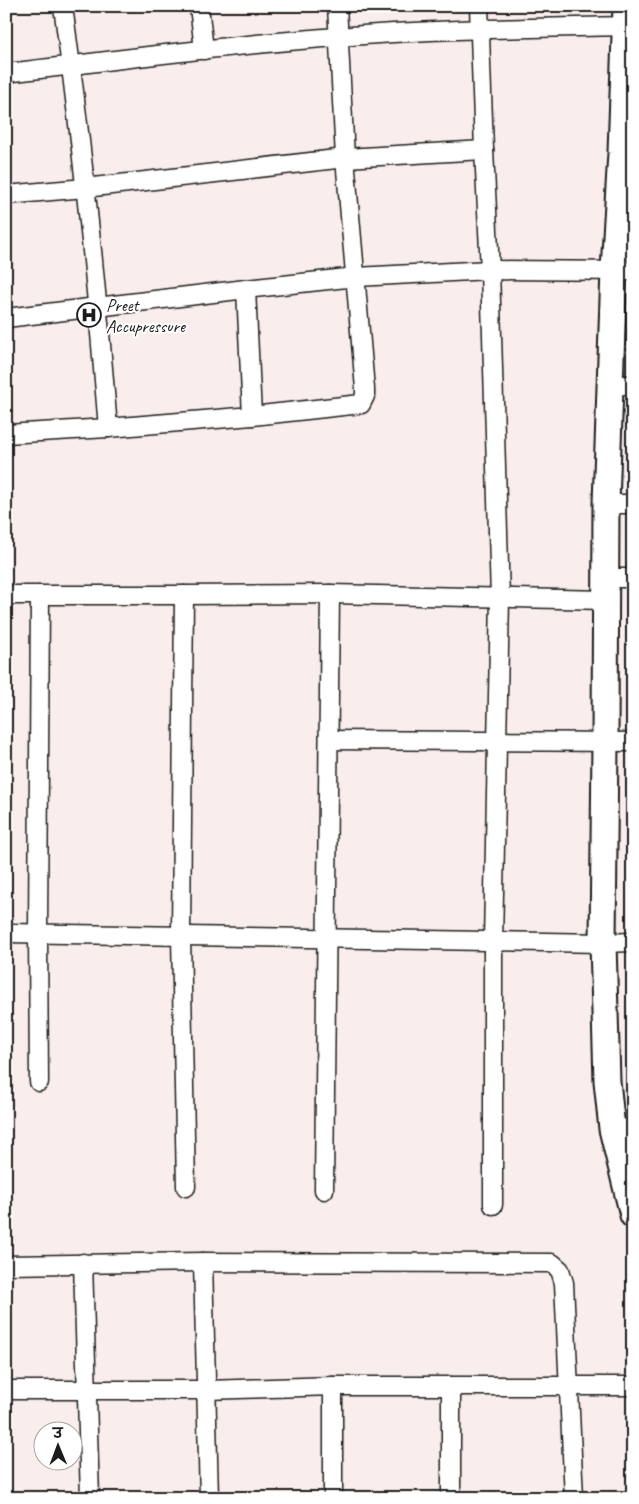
<svg xmlns="http://www.w3.org/2000/svg" width="639" height="1504" viewBox="0 0 639 1504" font-family="Caveat,'Playpen Sans Deva',sans-serif">
<style>
.lines{fill:none;stroke-linecap:round;stroke-linejoin:round}
.minor-casing{stroke:#1c1c1c;stroke-width:21}
.secondary-casing{stroke:#1c1c1c;stroke-width:29}
.minor{stroke:#fff;stroke-width:18}
.secondary{stroke:#fff;stroke-width:25}
.labels{text-anchor:middle;dominant-baseline:central;stroke-width:4;stroke-linejoin:round;paint-order:stroke}
.poi-label{font-size:18px;fill:#1c1c1c;stroke:#fff;text-anchor:start}
</style>
<rect width="100%" height="100%" fill="#f9eeeb"/>
<filter id="ink" filterUnits="userSpaceOnUse"><feTurbulence type="fractalNoise" baseFrequency=".02" numOctaves="2"/><feDisplacementMap in="SourceGraphic" scale="10" xChannelSelector="R" yChannelSelector="G"/><feConvolveMatrix kernelMatrix="1 2 1 2 8 2 1 2 1" color-interpolation-filters="sRGB"/></filter>
<g filter="url(#ink)">
<g class="lines">
<!-- minor casing -->
<g class="minor-casing">
<g id="minor">
<path d="M63,6c19,140 34,281 45,422"/>
<path d="M199,6l5,44"/>
<path d="M479,6l5,144 6,120 10,328 -7,343v264"/>
<path d="M6,73c111,-13 221,-28 332,-36 96,-8 192,-9 288,-11"/>
<path d="M6,195l79,-7 260,-30 139,-8"/>
<path d="M246,289l6,127"/>
<path d="M6,318l240,-29 110,-12 134,-7 143,1"/>
<path d="M610,385h23"/>
<path d="M6,434l102,-6 144,-12 109,-12 4,-8v-7l-20,-231 -8,-152"/>
<path d="M606,504h27"/>
<path d="M606,578h27"/>
<path d="M6,595h178l146,-1 276,6"/>
<path d="M184,595l-3,341 5,251"/>
<path d="M329,740l304,2"/>
<path d="M6,933l597,10 30,-1"/>
<path d="M39,1082l-1,-149 2,-338"/>
<path d="M612,1129l21,-1"/>
<path d="M324,1190l6,-596"/>
<path d="M203,1262l6,236"/>
<path d="M83,1263l7,235"/>
<path d="M6,1265l197,-3 349,1 8,7 4,13 10,215"/>
<path d="M451,1386v112"/>
<path d="M6,1390h201l126,-4h300"/>
<path d="M333,1498v-112"/>
</g>
</g>
<!-- secondary casing -->
<g class="secondary-casing">
<path id="secondary" d="M626,6l-5,147 -7,117 -8,234 -1,238 -2,201 4,138 5,48 21,86"/>
</g>
<!-- minor -->
<use href="#minor" class="minor"/>
<!-- secondary -->
<use href="#secondary" class="secondary"/>
</g>
</g>
<!-- icons -->
<defs>
<g id="hospital-ring" transform="scale(1.25)"><circle r="9.5" fill="#fff" stroke="#1c1c1c" stroke-width="1.5"/><path d="M-5-5h3v3.5h4V-5h3V5h-3V1.5h-4V5h-3Z" fill="#1c1c1c"/></g>
</defs>
<g fill-rule="evenodd">
<use href="#hospital-ring" x="89" y="315"/>
</g>
<g class="labels">
<!-- poi labels -->
<g class="poi-label">
<text x="106" y="305">Preet<tspan x="106" dy="21">Accupressure</tspan></text>
</g>
</g>
<!-- margin -->
<rect width="639" height="1504" fill="none" stroke="#fff" stroke-width="25"/>
<rect x="12" y="12" width="614" height="1479" fill="none" stroke="#1c1c1c" stroke-width="2" filter="url(#ink)"/>
<!-- north arrow -->
<g transform="translate(58 1446) rotate(359)"><circle r="24" fill="#ffffff" stroke="#a4a4a4"/>
<path d="M0-4L9 19L0 12L-9 19Z" fill="#1c1c1c"/>
<text y="-8" font-size="14" font-weight="bold" text-anchor="middle" fill="#1c1c1c">उ</text>
</g>
</svg>
